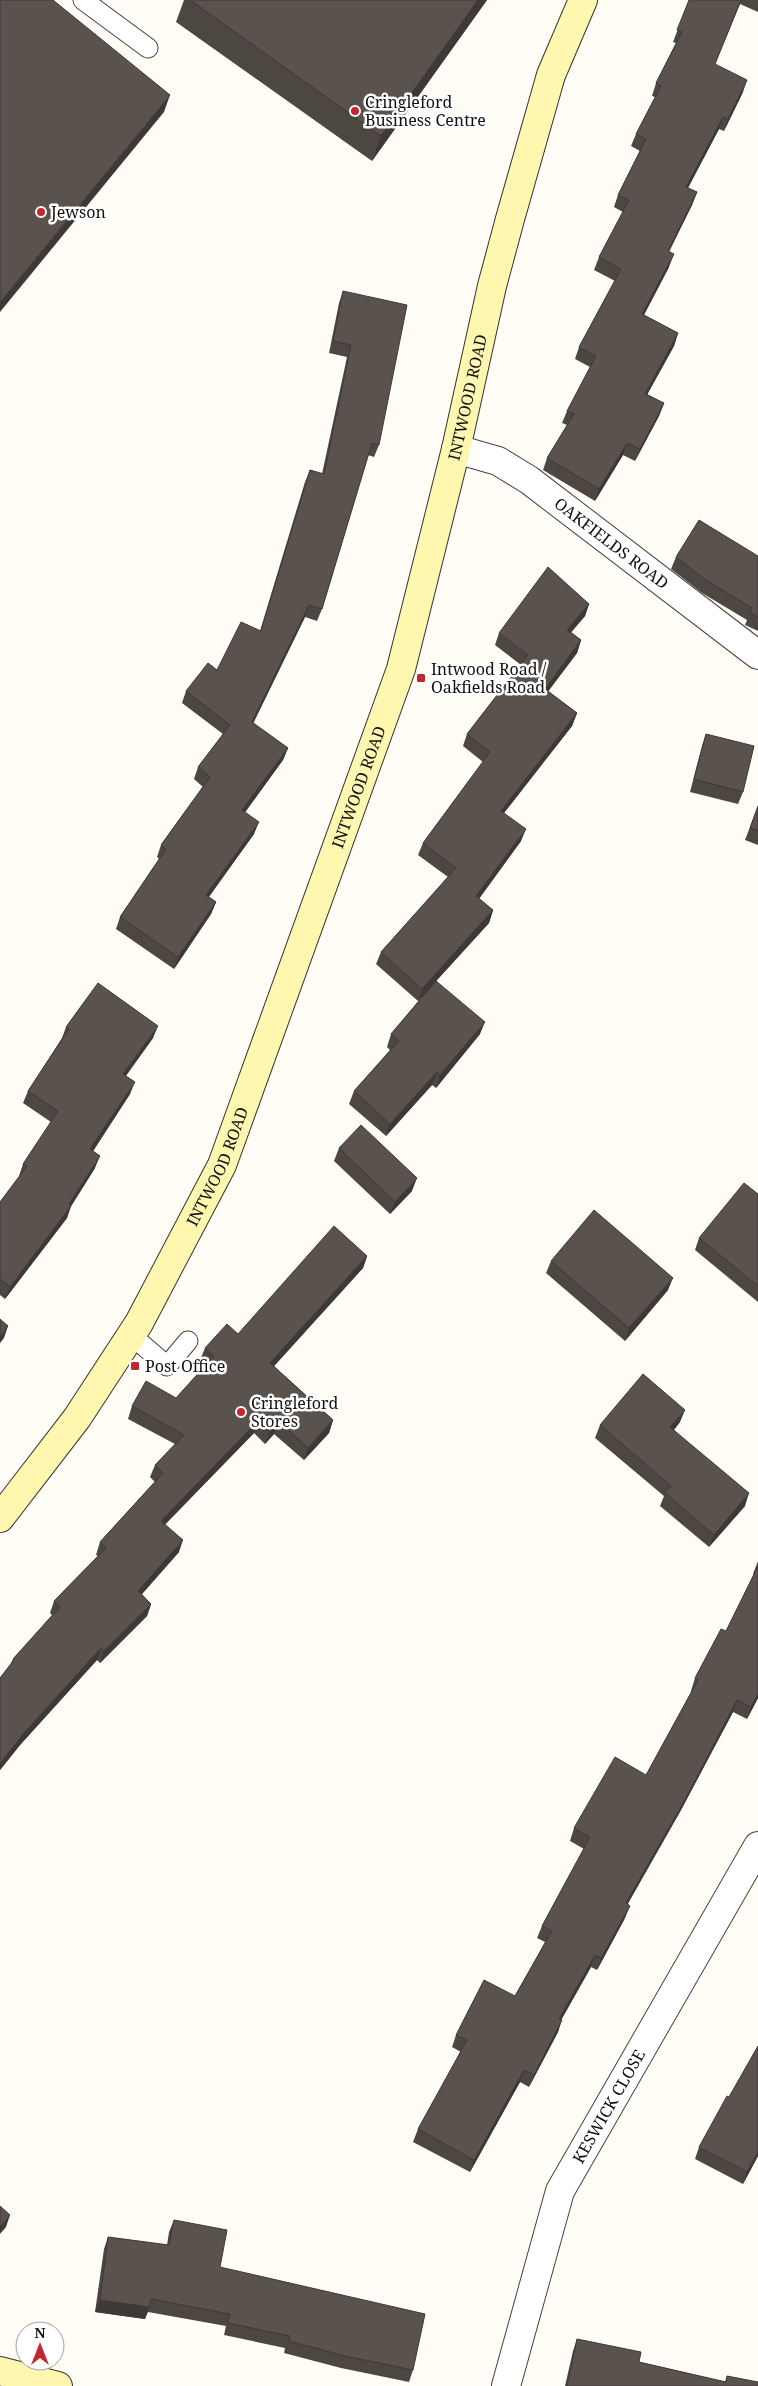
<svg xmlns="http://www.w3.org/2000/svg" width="758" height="2386" viewBox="0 0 758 2386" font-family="'Noto Serif',serif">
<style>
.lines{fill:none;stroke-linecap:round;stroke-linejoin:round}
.lane-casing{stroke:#444;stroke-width:21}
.street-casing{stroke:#444;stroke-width:30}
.secondary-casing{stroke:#333;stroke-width:30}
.lane{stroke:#fff;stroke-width:19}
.street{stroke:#fff;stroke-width:28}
.secondary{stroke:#fff6b0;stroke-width:28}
.wall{fill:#4d4742}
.shaded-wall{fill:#3f3936}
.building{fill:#5a524d;stroke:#3f3936}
.poi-dot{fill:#c4262e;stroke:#fff;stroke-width:2}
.labels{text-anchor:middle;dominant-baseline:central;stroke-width:5;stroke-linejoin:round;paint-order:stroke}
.poi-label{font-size:16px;fill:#111;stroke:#fff;text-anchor:start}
.street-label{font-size:16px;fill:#111;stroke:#fff}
</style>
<rect width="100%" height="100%" fill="#fffdf5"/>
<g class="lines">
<!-- lane casing -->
<g class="lane-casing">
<g id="lane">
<path d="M83,0l65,48"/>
<path d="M131,1335l36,31 21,-25"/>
</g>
</g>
<!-- street casing -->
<g class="street-casing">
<g id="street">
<path id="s1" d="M456,449l42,12 31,19 229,175"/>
<path id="s2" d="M506,2386l54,-195 198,-345"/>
</g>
</g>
<!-- secondary casing -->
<g class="secondary-casing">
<g id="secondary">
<path id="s3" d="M0,1518l77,-100 62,-95 83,-158 179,-496 55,-220 36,-163 18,-67 41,-144 32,-75"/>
<path d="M0,2371l58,15"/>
</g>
</g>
<!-- lane -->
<use href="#lane" class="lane"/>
<!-- street -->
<use href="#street" class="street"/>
<!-- secondary -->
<use href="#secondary" class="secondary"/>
</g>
<!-- wall -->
<g class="wall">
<path d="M184,0h303l-115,161 -196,-139z"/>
<path d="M689,0h69v12l-18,-8 -25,60 28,28 -19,39 -5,-2 -31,59 9,4 -5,13 -23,47v15l-25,48 34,18 -4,13 -27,48 17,9 -5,13 -24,45 -12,-6 -28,46 -52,-31 4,-12 20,-33 -5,-2 5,-12 23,-44 -15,-8 4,-12 36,-66 -21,-11 5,-13 24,-45 -9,-5 4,-12 22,-44 -9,-5 5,-12 19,-37 -3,-1 4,-13 20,-40 -3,-1z"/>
<path d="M343,291l36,154 -5,12 -6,-2 -46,154 -5,12 -12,-4 -52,106 35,25 -5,12 -38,52 9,22 -45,63 7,5 -5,12 -37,55 -58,-40 4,-12 39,-58 -2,-2 4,-12 42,-58 -9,-8 4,-12 25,-33 -41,-31 4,-12 31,-21 43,-39 45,-149 5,-12 12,4 25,-117 -18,-4 10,-50z"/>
<path d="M758,556v75l-13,-6 2,-5 -45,-27 -31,-24 5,-12z"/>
<path d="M589,604l-4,12 -14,16 10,8 -4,13 -29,38 29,22 -5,13 -68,87 17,28 -42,58 14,11 -4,13 -53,58 44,53 -44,54 -4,-3 -46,51 -37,-32 5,-13 36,-41 -3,-3 4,-13 40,-48 -13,15 -42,-37 5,-12 67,-75 -30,-22 5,-12 60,-81 -20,-16 4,-12 54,-69 -26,-20 4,-12z"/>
<path d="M706,734l37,58 -5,12 -48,-12 12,-46z"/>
<path d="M758,806v39l-13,-5z"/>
<path d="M66,1027l87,11 -27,38 4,18 -37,57 2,17 -24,38 -4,12 -62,81 -5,-4v-93l20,-26h-1l4,-12 28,-42 -28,-19 5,-12 34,-53z"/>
<path d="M339,1148l73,43 -22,23 -56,-53z"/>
<path d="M758,1194v108l-63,-52 4,-12z"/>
<path d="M367,1256l-4,12 -89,98 59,54 -4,13 -25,27 -30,-26 -9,10 -11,-11 -89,91 14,28 -37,42 9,10 -4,12 -47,47 -3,-3 -77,85 -20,25v-92l10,-13 3,-6 39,-44 -2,-2 4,-12 44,-45 -2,-1 4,-13 55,-60 -5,-5 5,-12 20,-21 -47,-25 4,-13 44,-8 30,-33 -6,-5 5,-12 33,-14z"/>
<path d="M551,1261l117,29 -43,51 -79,-68z"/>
<path d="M680,1422l-6,8 71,76 -36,41 -49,-41 4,-10 -69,-58 5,-13z"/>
<path d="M758,1561v137l-11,21 -14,-7 -52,98 -54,94 -2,14 -28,52 -6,-3 -30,53 -3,12 -29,55 -9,-5 -50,90 -57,-30 5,-13 43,-77 -9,-5 4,-12 59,-39 30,-54 -8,-4 5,-12 42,-77 -14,-8 4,-13 72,-53 46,-84h-1l4,-13 31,-47 28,-56 -1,-1z"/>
<path d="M758,2046v110l-15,28 -48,-25 4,-12 30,-50z"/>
<path d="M174,2220l46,47 193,103 -4,12 -68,-14 -57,-15 1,-5 -61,-13 2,-9 -78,-14 -3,7 -50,-7 9,-63 4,-12 59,8 2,-13z"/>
<path d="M577,2339l62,23 86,20 2,-6 31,10h-193l8,-35z"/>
</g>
<!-- shaded-wall -->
<g class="shaded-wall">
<path d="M478,0h9l-115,161 9,-25z"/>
<path d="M747,80l-4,12 -19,39 4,-12z"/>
<path d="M170,95l-6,17 -164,200v-10z"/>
<path d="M723,117l-4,12 -37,70 4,-12z"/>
<path d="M697,192l-5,13 -29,58 5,-12z"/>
<path d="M674,254l-5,13 -31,59 4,-12z"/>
<path d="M678,333l-4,13 -33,60 4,-12z"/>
<path d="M664,403l-5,13 -24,45 5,-12z"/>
<path d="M627,443l-4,12 -28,46 4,-12z"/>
<path d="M589,604l-4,12 -22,26 4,-12z"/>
<path d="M309,605l-4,12 -57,117 4,-12z"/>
<path d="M581,640l-4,13 -36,48 4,-12z"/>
<path d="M577,713l-5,13 -76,97 5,-12z"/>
<path d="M288,748l-5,12 -45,62 4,-12z"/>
<path d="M259,822l-5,12 -53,73 5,-12z"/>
<path d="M526,829l-5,12 -49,67 4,-12z"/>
<path d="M216,902l-5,12 -37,55 4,-12z"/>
<path d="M493,910l-4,13 -71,78 4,-12z"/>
<path d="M485,1022l-5,12 -44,54 4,-13z"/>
<path d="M158,1026l-5,12 -35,48 5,-12z"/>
<path d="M437,1072l-5,13 -46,51 4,-12z"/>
<path d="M135,1082l-5,12 -44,68 4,-13z"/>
<path d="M100,1156l-5,12 -25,40 1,-2 -4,12 -62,81 5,-12 59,-83z"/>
<path d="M417,1178l-5,13 -22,23 5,-12z"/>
<path d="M367,1256l-4,12 -97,107 4,-12z"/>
<path d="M673,1278l-5,12 -43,51 4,-13z"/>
<path d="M8,1326l-4,12 -4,5v-6z"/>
<path d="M685,1410l-5,12 -14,17 4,-12z"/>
<path d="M333,1420l-4,13 -25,27 4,-12z"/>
<path d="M258,1421l-4,12 -97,100 4,-12z"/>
<path d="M279,1421l-5,13 -9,10 5,-12z"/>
<path d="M749,1493l-4,13 -36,41 5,-12z"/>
<path d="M183,1540l-4,12 -45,51 4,-12z"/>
<path d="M151,1604l-4,12 -47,47 4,-12z"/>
<path d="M101,1648l-4,12 -77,85 -20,25v-6l24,-31z"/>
<path d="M758,1694v4l-11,21 4,-12z"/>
<path d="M737,1700l-4,12 -52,98 -60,106 5,-13z"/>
<path d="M630,1906l-5,12 -28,52 4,-12z"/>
<path d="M595,1955l-4,12 -36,64 4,-12z"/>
<path d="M562,2020l-4,12 -29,55 5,-12z"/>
<path d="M524,2070l-4,12 -50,90 4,-12z"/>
<path d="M758,2152v4l-15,28 4,-12z"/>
<path d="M10,2215l-4,12 -6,7v-8z"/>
<path d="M100,2300l49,7 -4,12 -50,-7z"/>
</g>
<!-- building -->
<g class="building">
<path d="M0,0h53l117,95 -170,207z"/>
<path d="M190,0h288l-97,136z"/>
<path d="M689,0h52l-26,64 32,16 -19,39 -5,-2 -37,70 11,5 -29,59 6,3 -32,60 36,19 -33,61 19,9 -24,46 -13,-6 -28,46 -52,-31 27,-44 -7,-3 29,-55 -17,-9 42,-78 -22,-12 30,-57 -11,-5 28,-56 -10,-5 25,-48 -5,-3 26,-51 -5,-2z"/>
<path d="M343,291l64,14 -28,140 -7,-2 -50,166 -13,-4 -57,117 36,26 -46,62 17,12 -53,73 10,7 -38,55 -58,-40 46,-68 -5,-4 49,-68 -12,-10 32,-42 -44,-34 22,-28 9,7 24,-48 20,9 49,-161 14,4 27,-129 -18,-4z"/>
<path d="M699,520l59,36v61l-8,-4 2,-5 -46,-28 -30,-23z"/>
<path d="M548,567l41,37 -22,26 14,10 -36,49 32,24 -76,98 25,18 -50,67 17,14 -71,79 -41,-37 75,-84 -33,-25 67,-91 -23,-18 61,-79 -29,-22z"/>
<path d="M706,734l48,12 -11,46 -49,-13z"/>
<path d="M758,806v25l-8,-3z"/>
<path d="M436,981l49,41 -45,53 -3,-3 -47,52 -36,-33 45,-50 -8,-7z"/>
<path d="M98,983l60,43 -35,48 12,8 -45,67 10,7 -31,48 2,2 -61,81 -10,-8v-77l27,-36 -4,-2 35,-53 -30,-20 41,-62 -3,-2z"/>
<path d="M361,1125l56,53 -22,24 -56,-54z"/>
<path d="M744,1183l14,11v92l-59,-48z"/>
<path d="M594,1210l79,68 -44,50 -78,-67z"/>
<path d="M334,1226l33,30 -97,107 63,57 -25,28 -29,-27 -9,11 -12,-11 -97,100 22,19 -45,51 13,13 -47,47 -3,-3 -77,85 -24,31v-86l14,-18 -1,-1 47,-52 -6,-6 52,-53 -6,-6 63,-69 -8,-8 29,-30 -52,-29 14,-25 30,17 38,-42 -9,-8 22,-24 11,10z"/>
<path d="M0,1319l8,7 -8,11z"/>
<path d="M643,1374l42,36 -15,17 79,66 -35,42 -49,-42 6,-7 -71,-61z"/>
<path d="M758,1566v128l-7,13 -14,-7 -51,98 -60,105 4,3 -29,52 -6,-3 -36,64 3,1 -28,55 -10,-5 -50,90 -56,-31 49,-89 -11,-5 28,-55 31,16 37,-65 -10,-5 48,-89 -16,-9 41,-71 31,18 52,-95 -3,-2 26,-49 5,2z"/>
<path d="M758,2046v106l-11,20 -48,-25 28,-51 2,1z"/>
<path d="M0,2206l10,9 -10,11z"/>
<path d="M174,2220l53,10 -7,37 205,47 -12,56 -68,-14 -56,-15 1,-5 -62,-13 2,-9 -79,-15 -2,8 -49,-7 8,-63 61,8z"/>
<path d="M577,2339l64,13 -2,10 87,20 1,-6 31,6v4h-191z"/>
</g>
<!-- markers -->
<g class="poi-dot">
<circle cx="355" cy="111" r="5"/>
<circle cx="41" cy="212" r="5"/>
<rect x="416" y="673" width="10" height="10" rx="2.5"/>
<rect x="130" y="1361" width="10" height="10" rx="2.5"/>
<circle cx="241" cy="1412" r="5"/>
</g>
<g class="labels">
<!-- poi labels -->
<g class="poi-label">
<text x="365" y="102">Cringleford<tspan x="365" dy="18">Business Centre</tspan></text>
<text x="51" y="212">Jewson</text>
<text x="431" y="669">Intwood Road /<tspan x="431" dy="18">Oakfields Road</tspan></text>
<text x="145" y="1366">Post Office</text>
<text x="251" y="1403">Cringleford<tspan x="251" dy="18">Stores</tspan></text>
</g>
<!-- street labels -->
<g class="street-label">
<text stroke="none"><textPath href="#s3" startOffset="1225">INTWOOD ROAD</textPath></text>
<text stroke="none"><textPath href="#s1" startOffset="184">OAKFIELDS ROAD</textPath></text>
<text stroke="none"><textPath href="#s3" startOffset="820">INTWOOD ROAD</textPath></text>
<text stroke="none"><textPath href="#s3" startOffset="415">INTWOOD ROAD</textPath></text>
<text stroke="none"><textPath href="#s2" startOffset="300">KESWICK CLOSE</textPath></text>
</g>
</g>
<!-- north arrow -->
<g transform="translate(40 2346)"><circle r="24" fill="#ffffff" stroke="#a0a0a0"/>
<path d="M0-4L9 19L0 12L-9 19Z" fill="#c4262e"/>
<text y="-8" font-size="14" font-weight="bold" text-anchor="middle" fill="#111111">N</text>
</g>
</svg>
